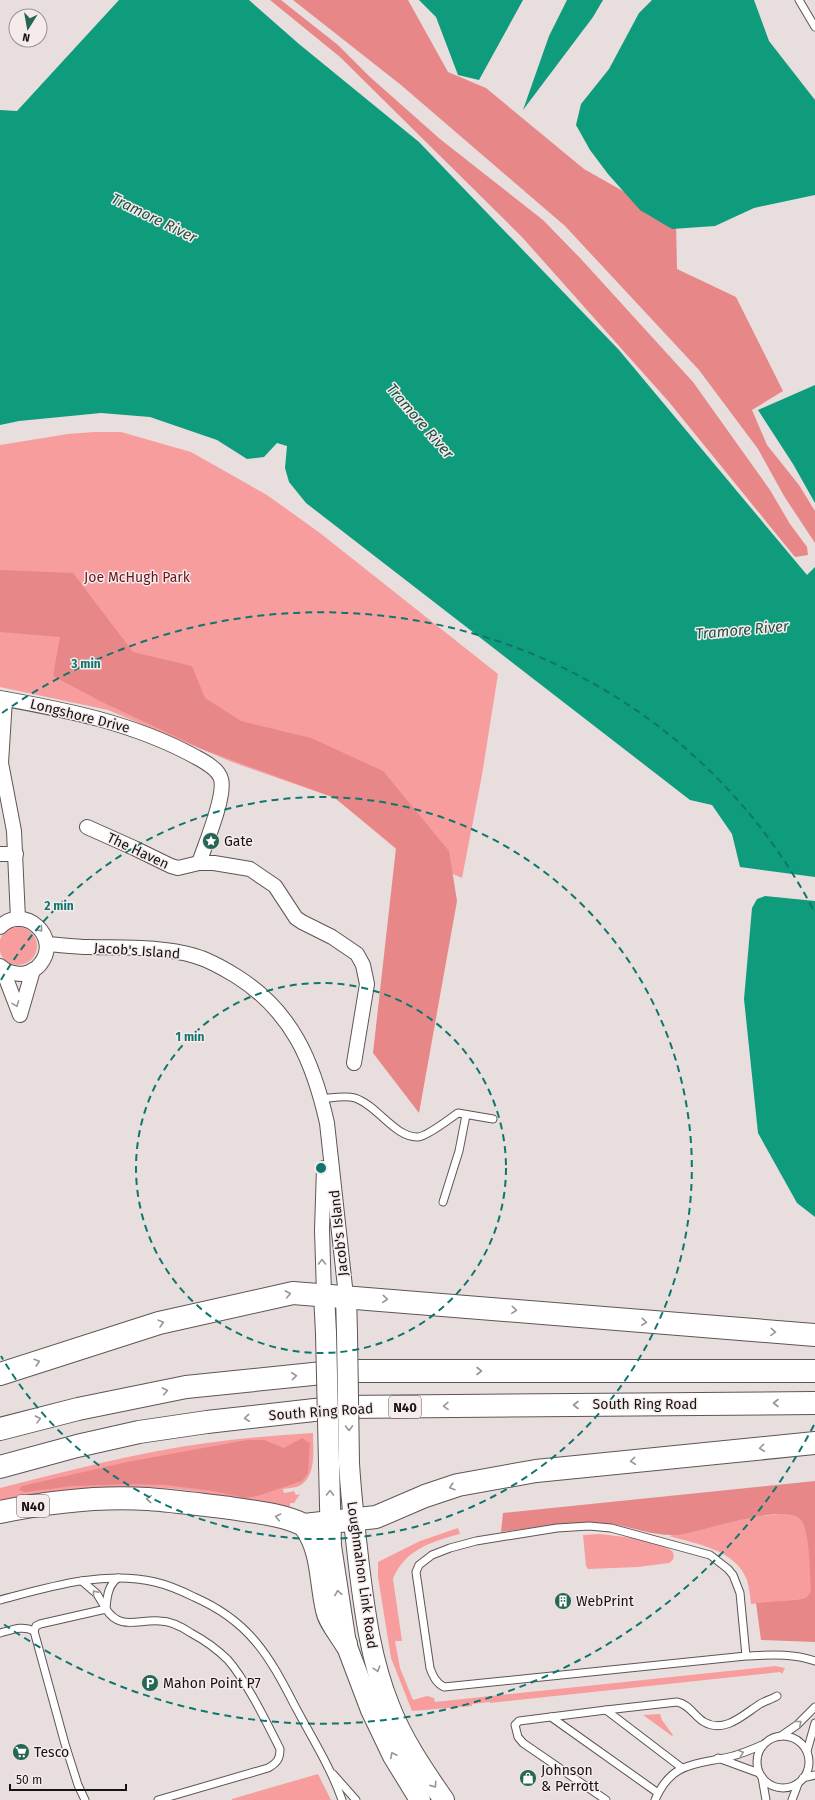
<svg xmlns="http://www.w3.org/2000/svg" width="815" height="1800" viewBox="0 0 815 1800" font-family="'Fira Sans',sans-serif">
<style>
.green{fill:#f89d9d}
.forest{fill:#e78788}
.water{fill:#0e9c7d}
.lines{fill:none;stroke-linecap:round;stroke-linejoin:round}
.service-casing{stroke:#5e5555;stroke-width:9}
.minor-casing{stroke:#5e5555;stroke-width:16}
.secondary-casing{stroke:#5e5555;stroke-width:22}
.trunk-casing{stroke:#5e5555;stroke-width:24}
.service{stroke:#fff;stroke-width:7}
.minor{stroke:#fff;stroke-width:14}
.secondary{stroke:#fff;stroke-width:20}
.trunk{stroke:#fff;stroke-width:22}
.secondary-bridge-casing{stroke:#5e5555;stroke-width:22;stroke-linecap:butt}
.secondary-bridge{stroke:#fff;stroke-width:20}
.oneway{stroke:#979595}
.ring{fill:none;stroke:#0f766e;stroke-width:2;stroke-dasharray:7 5}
.labels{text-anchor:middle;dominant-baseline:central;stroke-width:3;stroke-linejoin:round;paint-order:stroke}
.shield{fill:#f5ebeb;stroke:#5a5454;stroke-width:1}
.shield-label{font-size:13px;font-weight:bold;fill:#171313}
.park-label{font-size:14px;fill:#69141f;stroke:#f5ebeb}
.street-label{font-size:14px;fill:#171313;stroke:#f5ebeb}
.poi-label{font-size:14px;fill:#171313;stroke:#f5ebeb;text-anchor:start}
.water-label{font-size:15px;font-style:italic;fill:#1e5042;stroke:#f5ebeb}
.centre{fill:#0f766e;stroke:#f5ebeb;stroke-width:2}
.ring-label{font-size:12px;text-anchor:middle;font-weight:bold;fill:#0f766e;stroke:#f5ebeb;stroke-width:3;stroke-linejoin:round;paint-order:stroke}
</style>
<rect width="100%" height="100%" fill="#e8dedd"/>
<!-- green -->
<g class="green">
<path d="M94,432h27l70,20 76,43 53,38 178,141 -16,101 -20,103 -66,-29 -61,-51 -103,-36 -124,-52 -108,-23v-242l68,-11z"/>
<circle cx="18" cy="946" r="19"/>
<path d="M313,1433c0,16 4,44 -14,53 -5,2 -11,2 -16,3l1,4 10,-2 2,4 4,-1 -6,9h-4v8c-17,-3 -34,-5 -51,-9 -25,-6 -49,-13 -75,-14 -55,-4 -110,1 -164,12v-12c68,-17 138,-36 207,-45 36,-5 71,-8 106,-10z"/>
<path d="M788,1513l11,3 6,5 10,69 -6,10 -58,4c-1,-8 -2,-17 -4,-24 -12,-31 -51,-36 -78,-44l76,-18z"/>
<path d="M458,1528l2,6c-27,7 -56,16 -67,45l9,62h-7l5,27 13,32 14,-4 7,2 1,4 340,-36 10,2 -3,6 -2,-2 -290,31v-1l-18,2v2l-60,5 -21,-53 -13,-81v-15l42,-21z"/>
<path d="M600,1534c24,3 52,5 72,17 3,5 2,9 -3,12l-31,4 -50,2 -2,-3 -3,-31z"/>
<path d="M660,1714l2,6 11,15 -1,1 -29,-21z"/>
<path d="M318,1774l13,26h-99v-1z"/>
</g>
<!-- forest -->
<g class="forest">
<path d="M270,0h11l57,45 32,32 70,62 103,81 38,39 112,123 77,108 20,34 17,23 1,8 -13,2 -126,-155 -148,-166 -181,-179z"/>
<path d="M293,0h115l40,72 38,16 98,81 92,52 1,48 59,28 47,94 -31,19 15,35 32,40 16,26v32l-31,-47 -26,-47 -59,-79 -134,-144 -164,-141z"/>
<path d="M0,570l73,3 60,79 59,14 13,32 36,23 70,17 72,33 66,80 8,50 -38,212 -46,-60 23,-205 -61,-50 -133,-49 -100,-47 -49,-26 7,-39 -60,-5z"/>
<path d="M302,1438l8,5 -2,30 -6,8 -45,15 -12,2 -32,-7 -47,-6 -38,-1 -55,2 -48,6 -6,-2 3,-4 105,-24 120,-22h17l20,8z"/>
<path d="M815,1481v161l-54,-2 -5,-37 41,-3 9,-2 5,-6c-1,-16 -1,-61 -10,-72 -14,-18 -96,10 -117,14 -26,5 -55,-9 -81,-11 -32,-2 -70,5 -102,9l2,-19z"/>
</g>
<!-- water -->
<g class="water">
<path d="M119,0h130l50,44 120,98 200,208 188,225 8,-8v310l-75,-10 -8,-33 -20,-29 -22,-5 -384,-297 -17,-21 -4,-14 2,-22 -10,-3 -13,14 -17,2 -30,-19 -67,-23 -49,-4 -82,8 -19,4v-315l17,1z"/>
<path d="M419,0h104l-44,80 -21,-5 -22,-58z"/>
<path d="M567,0h36l-10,17 -70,93 26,-74z"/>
<path d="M652,0h102l15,41 46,59v95l-61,13 -39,18 -43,3 -32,-19 -32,-36 -18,-24 -14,-25 5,-21 28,-35 30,-56z"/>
<path d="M815,385v118l-22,-39 -35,-54z"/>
<path d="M765,896l50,5v316l-18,-14 -39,-70 -14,-134 8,-91 5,-9z"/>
</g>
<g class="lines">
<!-- service casing -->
<g class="service-casing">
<g id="service">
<path d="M799,0l16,27"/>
<path d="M321,1099c11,-1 24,-4 34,-1 22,7 40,40 63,39 10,-1 31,-18 40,-24l35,6"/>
<path d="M443,1202l16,-51 7,-36"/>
<path d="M82,1581l15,13 9,15"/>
<path d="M0,1600c49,-13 104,-30 155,-18 13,3 27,9 39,15 23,10 45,25 61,44 17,20 29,44 41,67 16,30 35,60 46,92"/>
<path d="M106,1608c1,-11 2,-23 12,-30"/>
<path d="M0,1633c12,-3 22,-8 34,-2"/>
<path d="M746,1656l-6,-63 -7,-18 -5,-6 -18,-14 -99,-27 -22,-2 -32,2 -81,13 -26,7 -18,7 -13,10 -3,7 14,96c3,8 6,15 14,19l302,-31c24,-1 46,-3 69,5"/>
<path d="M606,1710l71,-8c12,2 17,14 27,20 21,12 40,-8 56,-18 5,-3 12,-5 17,-8"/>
<path d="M551,1717l107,76"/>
<circle cx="783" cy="1762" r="26"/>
<path d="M781,1736l16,-11 18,-18"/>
<path d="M807,1751l8,-28"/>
<path d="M718,1758l41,15"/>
<path d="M333,1774l23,26"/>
<path d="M762,1777l4,23"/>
<path d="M803,1778l12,-3"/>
<path d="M85,1800l-7,-15 -13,-41 -31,-113 2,-5 4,-2 66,-15c14,22 32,10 54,12 11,0 22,6 31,12 13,7 26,16 37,27 19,22 39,63 52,89 0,10 -3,14 -12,19l-110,32"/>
<path d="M606,1800l-83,-57 -5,-6 -3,-12 4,-4 87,-11 76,58"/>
<path d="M655,1800c17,-40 43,-35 78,-44 10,-3 20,-7 29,-11"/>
<path d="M792,1800l6,-16"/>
</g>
</g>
<!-- minor casing -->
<g class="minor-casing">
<g id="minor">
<path d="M0,698c67,12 133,25 194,58 9,5 24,12 27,23 5,17 -16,66 -22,84"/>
<path d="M5,699l-4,64 13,68 4,88"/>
<path d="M87,827l47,21 37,18 7,2 21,-5h15l36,6 25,17 21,32 6,4 30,15 25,17 6,11 4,19 -13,79"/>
<path d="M0,854h16"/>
<path d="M0,927c24,-24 61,10 41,36 -4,6 -12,10 -19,11 -8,0 -16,-2 -22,-8"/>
<path d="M47,944c14,1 28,3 42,3 35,1 72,-1 106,9 14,4 28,12 41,20 56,35 77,85 91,147l19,173"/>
<path d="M2,968l18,47 13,-45"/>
<path d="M324,1294l-2,-64 2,-62"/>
</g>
</g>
<!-- secondary casing -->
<g class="secondary-casing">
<g id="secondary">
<path d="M324,1294l2,39"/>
<path d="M346,1296l1,37"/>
<path d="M329,1463l2,83 15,98 25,66 22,46 27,44"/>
<path d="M349,1463c2,34 6,68 10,103 6,48 12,94 30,139 13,34 34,65 55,95"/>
</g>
</g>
<!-- trunk casing -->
<g class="trunk-casing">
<g id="trunk">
<path d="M0,1374l159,-51 134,-30 522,42"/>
<path d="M0,1429l78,-20 108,-22 156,-16h473"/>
<path d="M0,1467l77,-21 62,-14 68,-10 134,-15 474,-4"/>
<path d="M0,1512c48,-10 99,-16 148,-13 28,2 55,6 82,9 24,4 52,6 74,17l72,-8 49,-21 33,-11 78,-14 279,-28"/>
<path d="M304,1525c19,25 16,55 23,85 2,11 13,24 19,34"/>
</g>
</g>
<!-- service -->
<use href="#service" class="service"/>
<!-- minor -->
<use href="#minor" class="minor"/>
<!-- secondary -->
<use href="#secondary" class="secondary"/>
<!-- trunk -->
<use href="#trunk" class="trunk"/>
<!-- secondary-bridge casing -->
<g class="secondary-bridge-casing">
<g id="secondary-bridge">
<path d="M326,1333l3,130"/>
<path d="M347,1333l2,130"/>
</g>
</g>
<!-- secondary-bridge -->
<use href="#secondary-bridge" class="secondary-bridge"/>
</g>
<!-- one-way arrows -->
<defs><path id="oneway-chevron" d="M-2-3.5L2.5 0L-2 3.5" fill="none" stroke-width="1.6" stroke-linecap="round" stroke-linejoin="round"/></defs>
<g class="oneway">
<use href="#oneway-chevron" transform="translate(40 929) rotate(49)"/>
<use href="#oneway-chevron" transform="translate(16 1004) rotate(69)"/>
<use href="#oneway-chevron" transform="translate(322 1262) rotate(-90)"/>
<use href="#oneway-chevron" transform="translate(288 1294) rotate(-11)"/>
<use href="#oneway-chevron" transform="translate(385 1299) rotate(5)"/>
<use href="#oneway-chevron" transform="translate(514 1310) rotate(5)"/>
<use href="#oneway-chevron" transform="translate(644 1322) rotate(5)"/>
<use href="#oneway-chevron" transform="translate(161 1323) rotate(-15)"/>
<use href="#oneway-chevron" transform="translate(773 1332) rotate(4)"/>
<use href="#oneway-chevron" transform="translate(37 1362) rotate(-18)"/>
<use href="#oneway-chevron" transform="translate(479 1371)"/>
<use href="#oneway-chevron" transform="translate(294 1376) rotate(-6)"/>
<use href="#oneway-chevron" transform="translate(165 1391) rotate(-11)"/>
<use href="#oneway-chevron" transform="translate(776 1403) rotate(180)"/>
<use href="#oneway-chevron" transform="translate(576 1405) rotate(180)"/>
<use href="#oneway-chevron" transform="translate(446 1406) rotate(179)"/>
<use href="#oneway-chevron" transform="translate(247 1418) rotate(174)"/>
<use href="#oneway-chevron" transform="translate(38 1419) rotate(-14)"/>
<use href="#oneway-chevron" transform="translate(349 1428) rotate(89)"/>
<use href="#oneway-chevron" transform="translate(762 1448) rotate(174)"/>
<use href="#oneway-chevron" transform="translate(633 1461) rotate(174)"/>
<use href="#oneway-chevron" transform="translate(452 1487) rotate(162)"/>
<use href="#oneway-chevron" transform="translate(330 1493) rotate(-89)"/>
<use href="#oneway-chevron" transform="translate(149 1499) rotate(-177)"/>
<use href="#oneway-chevron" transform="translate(278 1517) rotate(-168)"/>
<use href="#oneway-chevron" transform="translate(95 1593) rotate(-131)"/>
<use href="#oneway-chevron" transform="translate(338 1593) rotate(-99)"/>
<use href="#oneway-chevron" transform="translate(377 1669) rotate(73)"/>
<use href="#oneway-chevron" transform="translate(799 1723) rotate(-39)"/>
<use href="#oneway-chevron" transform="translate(741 1753) rotate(-19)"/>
<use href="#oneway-chevron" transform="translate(393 1755) rotate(-117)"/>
<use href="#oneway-chevron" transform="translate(434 1785) rotate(55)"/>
</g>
<!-- distance rings -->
<g class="ring">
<circle cx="321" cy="1168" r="185"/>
<path d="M1 980A371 371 0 1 1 1 1356"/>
<path d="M814 1425A556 556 0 0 1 2 1623M2 713A556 556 0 0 1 814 911"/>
</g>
<!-- icons -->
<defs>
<g id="sight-disc" transform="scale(0.9)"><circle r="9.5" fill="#266654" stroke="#f5ebeb"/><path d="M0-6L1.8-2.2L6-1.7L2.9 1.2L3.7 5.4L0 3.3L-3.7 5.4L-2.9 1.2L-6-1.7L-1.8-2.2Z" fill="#fff"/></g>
<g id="building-disc" transform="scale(0.9)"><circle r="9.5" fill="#266654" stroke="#f5ebeb"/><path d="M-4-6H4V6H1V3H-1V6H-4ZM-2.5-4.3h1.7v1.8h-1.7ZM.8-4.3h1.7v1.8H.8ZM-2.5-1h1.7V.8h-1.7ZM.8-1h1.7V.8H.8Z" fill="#fff"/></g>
<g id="parking-disc" transform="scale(0.9)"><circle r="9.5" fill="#266654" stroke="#f5ebeb"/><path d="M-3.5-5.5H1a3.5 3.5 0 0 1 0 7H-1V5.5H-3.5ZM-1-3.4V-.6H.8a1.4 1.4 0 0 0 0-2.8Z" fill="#fff"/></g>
<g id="supermarket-disc" transform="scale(0.9)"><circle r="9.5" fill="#266654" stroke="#f5ebeb"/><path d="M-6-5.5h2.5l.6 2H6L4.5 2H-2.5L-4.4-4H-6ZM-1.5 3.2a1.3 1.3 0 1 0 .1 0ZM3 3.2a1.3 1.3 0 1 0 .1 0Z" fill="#fff"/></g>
<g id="shop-disc" transform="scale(0.9)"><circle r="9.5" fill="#266654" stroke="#f5ebeb"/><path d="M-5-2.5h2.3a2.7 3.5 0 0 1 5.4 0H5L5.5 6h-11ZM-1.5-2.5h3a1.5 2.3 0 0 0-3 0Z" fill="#fff"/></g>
</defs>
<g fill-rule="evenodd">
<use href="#sight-disc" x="211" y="841"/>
<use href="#building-disc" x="563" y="1601"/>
<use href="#parking-disc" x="150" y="1683"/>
<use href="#supermarket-disc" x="21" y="1752"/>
<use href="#shop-disc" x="528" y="1778"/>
</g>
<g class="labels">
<!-- shield labels -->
<g class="shield">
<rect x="389" y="1396" width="32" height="22" rx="3"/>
<rect x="17" y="1495" width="32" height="22" rx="3"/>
</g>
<g class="shield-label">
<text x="405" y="1407">N40</text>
<text x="33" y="1506">N40</text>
</g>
<!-- park labels -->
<g class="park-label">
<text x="137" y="577">Joe McHugh Park</text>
</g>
<!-- street labels -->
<g class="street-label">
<text transform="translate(80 716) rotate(14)">Longshore Drive</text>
<text transform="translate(138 851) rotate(25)">The Haven</text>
<text transform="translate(137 951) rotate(4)">Jacob's Island</text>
<text transform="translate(339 1233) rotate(-96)">Jacob's Island</text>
<text x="645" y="1404">South Ring Road</text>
<text transform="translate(321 1412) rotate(-4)">South Ring Road</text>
<text transform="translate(362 1575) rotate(82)">Loughmahon Link Road</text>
</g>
<!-- poi labels -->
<g class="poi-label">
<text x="224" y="841">Gate</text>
<text x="576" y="1601">WebPrint</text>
<text x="163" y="1683">Mahon Point P7</text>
<text x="34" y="1752">Tesco</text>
<text x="541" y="1770">Johnson<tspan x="541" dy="16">&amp; Perrott</tspan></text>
</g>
<!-- water labels -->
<g class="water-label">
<text transform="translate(154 218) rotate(26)">Tramore River</text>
<text transform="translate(420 421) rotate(49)">Tramore River</text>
<text transform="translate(742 630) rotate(-5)">Tramore River</text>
</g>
</g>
<circle cx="321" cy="1168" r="6" class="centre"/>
<g class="ring-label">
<text x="86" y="668">3 min</text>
<text x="59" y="910">2 min</text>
<text x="190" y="1041">1 min</text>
</g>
<!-- north arrow -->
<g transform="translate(28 28) rotate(191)"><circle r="19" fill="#f5ebeb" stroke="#9c9595"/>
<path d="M0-3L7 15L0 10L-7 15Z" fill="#266654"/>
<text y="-6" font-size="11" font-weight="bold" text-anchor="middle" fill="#171313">N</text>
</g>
<!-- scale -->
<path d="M10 1784v6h116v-6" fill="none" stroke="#171313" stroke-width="2"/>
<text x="16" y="1784" font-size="12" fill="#171313" stroke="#f5ebeb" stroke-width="3" paint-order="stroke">50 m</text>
</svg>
